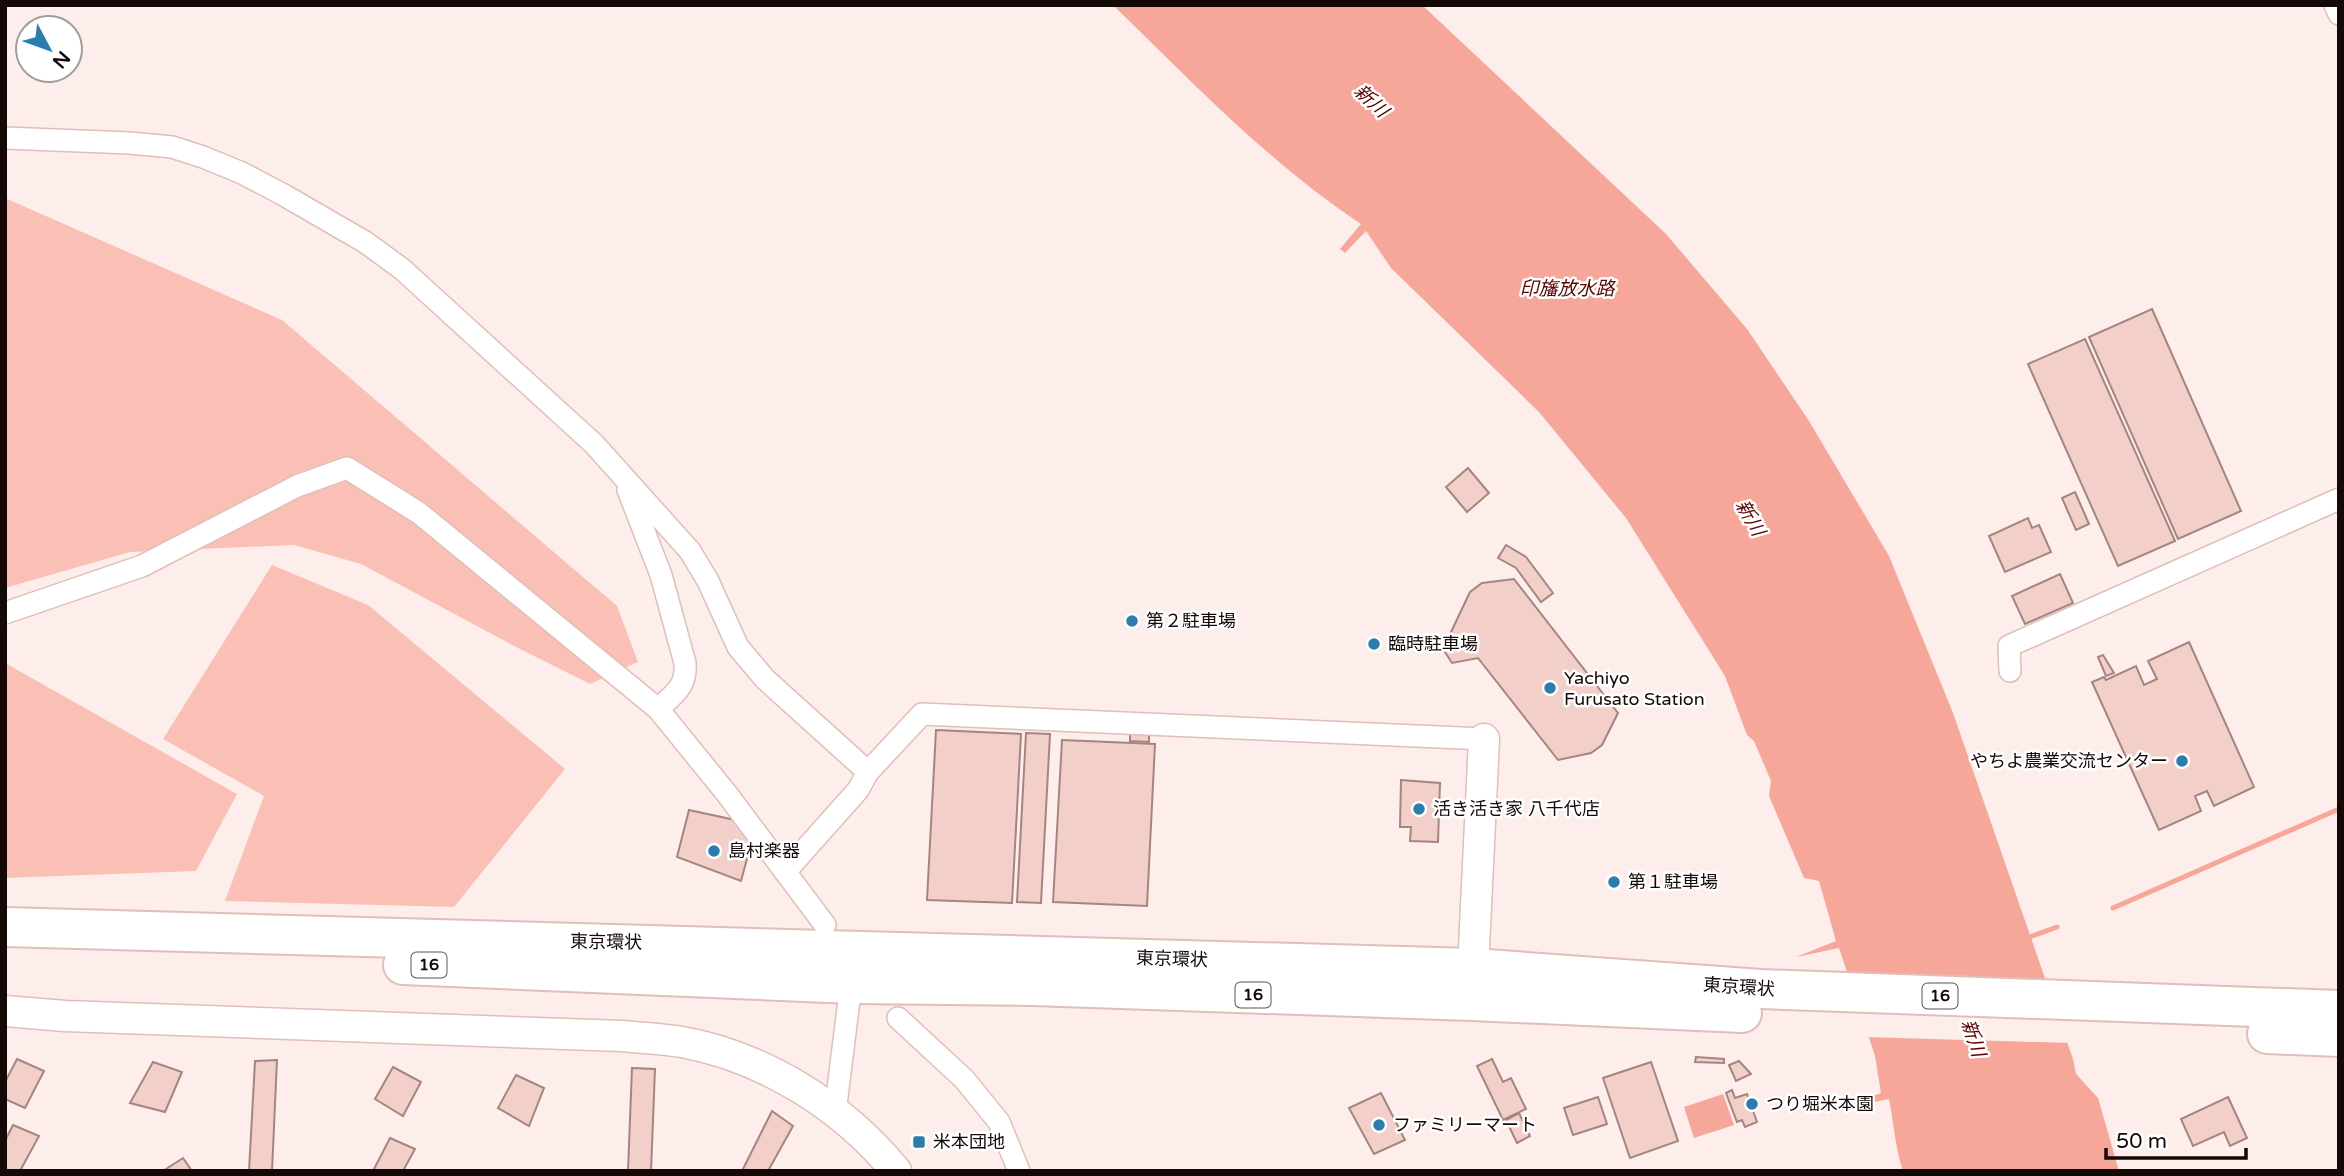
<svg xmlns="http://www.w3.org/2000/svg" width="2344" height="1176" viewBox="0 0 2344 1176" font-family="'Varela Round','Noto Sans JP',sans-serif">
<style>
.green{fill:#fac0b6}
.water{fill:#f7a79a}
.pier{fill:#fdeeeb}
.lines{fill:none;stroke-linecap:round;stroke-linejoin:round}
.stream{stroke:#f7a79a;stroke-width:5}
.building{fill:#f3cfc9;stroke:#a5857f;stroke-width:2}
.street-casing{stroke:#e1beb8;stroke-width:24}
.secondary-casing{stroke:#e1beb8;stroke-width:33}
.highway-casing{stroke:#e1beb8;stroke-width:42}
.street{stroke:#fff;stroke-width:21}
.secondary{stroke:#fff;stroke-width:30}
.highway{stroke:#fff;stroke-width:38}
.poi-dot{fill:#2b7dad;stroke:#fff;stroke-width:2.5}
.labels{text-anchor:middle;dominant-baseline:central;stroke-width:5;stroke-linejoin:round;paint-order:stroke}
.shield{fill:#fff;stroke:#5a5351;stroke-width:2}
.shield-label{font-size:16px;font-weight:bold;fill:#140907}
.poi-label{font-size:18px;fill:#140907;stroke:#fff;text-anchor:start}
.street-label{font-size:18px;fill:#140907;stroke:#fff}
.water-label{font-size:19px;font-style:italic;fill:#5d0302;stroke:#fff}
</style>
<rect width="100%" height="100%" fill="#fdeeeb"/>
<!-- green -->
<g class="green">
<path d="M5,198l277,122 335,286 21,56 -48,22 -74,-37 -155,-83 -67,-19 -164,7 -125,36z"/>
<path d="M272,565l96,40 197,164 -111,138 -229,-6 39,-105 -101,-57z"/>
<path d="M5,663l232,131 -41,77 -191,7z"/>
</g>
<!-- water -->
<g class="water">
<path d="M1113,5h309l244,229 81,95 62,92 80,135 64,157 120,346 3,15 22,24 21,73h-216c-8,-24 -9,-47 -14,-72l-33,7 -2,-3 27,-10 -6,-37 -36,-108 -43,9 40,-16 -17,-60 -15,-3 -35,-82 2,-15 -17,-40 -7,-6 -22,-59 -99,-158 -87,-106 -148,-144 -25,-37 -21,22 -5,-4 21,-25c-91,-60 -170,-143 -248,-219z"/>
<path d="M1723,1094l11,31 -40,13 -10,-31z"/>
</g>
<!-- pier -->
<path class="pier" d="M1844,974l207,7 21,62 -207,-6z"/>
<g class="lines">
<!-- stream -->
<g class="stream">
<path d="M2113,908l226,-99"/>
<path d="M2027,938l30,-11"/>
</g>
</g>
<!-- building -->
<g class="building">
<path d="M2152,309l89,202 -63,28 -89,-202z"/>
<path d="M2085,339l90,202 -57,25 -90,-202z"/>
<path d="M1468,468l21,25 -22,19 -21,-25z"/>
<path d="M2075,492l14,32 -13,6 -14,-32z"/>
<path d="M2028,518l4,10 7,-3 12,27 -46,20 -16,-36z"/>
<path d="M1506,545l20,12 27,36 -12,9 -25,-34 -18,-10z"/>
<path d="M2060,574l13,29 -48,21 -13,-28z"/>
<path d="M1514,579l104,134 -16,32 -11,8 -33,7 -80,-102 -26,5 -9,-14 27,-57 12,-9z"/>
<path d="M2189,642l65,145 -40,19 -7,-15 -12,5 6,15 -42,19 -67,-148 12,-5 2,3 30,-14 8,19 13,-6 -9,-18z"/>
<path d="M2103,655l11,18 -8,3 -8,-19z"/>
<path d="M936,730l85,4 -9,169 -85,-3z"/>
<path d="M1130,730l19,1v11l-19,-1z"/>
<path d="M1026,733l24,1 -9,169 -24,-1z"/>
<path d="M1062,740l93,4 -8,162 -94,-4z"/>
<path d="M1401,780l39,3 -2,59 -28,-1 1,-14h-11z"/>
<path d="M689,810l46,10 16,24 -10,37 -64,-24z"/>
<path d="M1696,1057l28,2v4l-29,-1z"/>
<path d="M17,1059l27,12 -19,37 -20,-9v-17z"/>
<path d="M1492,1059l11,23 8,-4 15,31 -23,11 -26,-54z"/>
<path d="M277,1060l-5,111h-23l6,-110z"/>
<path d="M1739,1061l12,13 -15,7 -7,-16z"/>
<path d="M153,1062l29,10 -17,40 -35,-9z"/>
<path d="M1651,1062l27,79 -48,17 -27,-80z"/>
<path d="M393,1067l28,15 -18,34 -28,-17z"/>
<path d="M632,1068l23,1 -4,102h-23z"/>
<path d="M516,1075l28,13 -15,38 -31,-18z"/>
<path d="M1732,1090l3,8 12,-4 10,28 -12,5 -3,-7 -5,2 -11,-29z"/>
<path d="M1381,1093l24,47 -31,14 -25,-46z"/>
<path d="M1598,1097l9,27 -34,11 -9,-27z"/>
<path d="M2228,1097l19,41 -17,8 -6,-14 -31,14 -12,-27z"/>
<path d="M772,1111l21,15 -25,45h-26z"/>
<path d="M1519,1113l11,23 -13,7 -11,-23z"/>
<path d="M13,1125l26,11 -19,35h-15v-30z"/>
<path d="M390,1138l25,11 -12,22h-30z"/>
<path d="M183,1158l9,13h-29z"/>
</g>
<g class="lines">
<!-- street casing -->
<g class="street-casing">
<g id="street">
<path d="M2335,5l4,9"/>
<path d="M5,138l125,5 42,4 31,10 39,16 40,21 83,48 37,27 192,175 96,107 18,30 30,66 27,32 103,93"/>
<path d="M628,490l33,85 24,88c2,24 -11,31 -27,46"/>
<path d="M5,613l137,-47 155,-80 50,-18 72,45 239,196 69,85 98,131"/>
<path d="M2010,671l-1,-25 330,-147"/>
<path d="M785,872l73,-82 10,-18 54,-58 562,25"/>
<path d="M898,1018l66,61 35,43 20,49"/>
<path d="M835,1113l17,-137"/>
</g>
</g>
<!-- secondary casing -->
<g class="secondary-casing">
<g id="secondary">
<path d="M1472,990l12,-251"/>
<path d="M5,1011l60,5 557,20c20,2 40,3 60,6 82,15 161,64 214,129"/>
</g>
</g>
<!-- highway casing -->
<g class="highway-casing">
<g id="highway">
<path d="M5,927l1468,41 288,21 578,21"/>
<path d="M403,965l449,19 181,2 439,15 270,12"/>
<path d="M2267,1034l72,3"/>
</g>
</g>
<!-- street -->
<use href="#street" class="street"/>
<!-- secondary -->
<use href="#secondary" class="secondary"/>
<!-- highway -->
<use href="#highway" class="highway"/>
</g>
<!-- markers -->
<g class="poi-dot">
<circle cx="1132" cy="621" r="7"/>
<circle cx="1374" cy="644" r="7"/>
<circle cx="1550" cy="688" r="7"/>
<circle cx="2182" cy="761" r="7"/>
<circle cx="1419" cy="809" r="7"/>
<circle cx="714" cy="851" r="7"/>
<circle cx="1614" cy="882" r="7"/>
<circle cx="1752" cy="1104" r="7"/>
<circle cx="1379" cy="1125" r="7"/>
<rect x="912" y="1135" width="14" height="14" rx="3.5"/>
</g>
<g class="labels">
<!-- shield labels -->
<g class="shield">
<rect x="411.5" y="952.5" width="35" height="25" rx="5"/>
<rect x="1235.5" y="982.5" width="35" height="25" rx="5"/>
<rect x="1922.5" y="983.5" width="35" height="25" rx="5"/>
</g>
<g class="shield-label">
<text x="429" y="965">16</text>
<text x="1253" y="995">16</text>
<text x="1940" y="996">16</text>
</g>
<!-- poi labels -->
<g class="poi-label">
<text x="1146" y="621">第２駐車場</text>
<text x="1388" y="644">臨時駐車場</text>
<text x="1564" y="678">Yachiyo<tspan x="1564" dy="21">Furusato Station</tspan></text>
<text x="2168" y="761" text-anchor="end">やちよ農業交流センター</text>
<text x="1433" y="809">活き活き家 八千代店</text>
<text x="728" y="851">島村楽器</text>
<text x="1628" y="882">第１駐車場</text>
<text x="1766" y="1104">つり堀米本園</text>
<text x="1393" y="1125">ファミリーマート</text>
<text x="933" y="1142">米本団地</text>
</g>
<!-- street labels -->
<g class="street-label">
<text transform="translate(606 942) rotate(1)">東京環状</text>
<text transform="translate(1172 959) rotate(2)">東京環状</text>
<text transform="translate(1739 987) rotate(4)">東京環状</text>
</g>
<!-- water labels -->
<g class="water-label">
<text transform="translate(1371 101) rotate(43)">新川</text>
<text x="1567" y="289">印旛放水路</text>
<text transform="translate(1750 518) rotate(60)">新川</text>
<text transform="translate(1973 1038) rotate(71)">新川</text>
</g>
</g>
<!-- border -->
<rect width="2344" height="1176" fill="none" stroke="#140907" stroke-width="14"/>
<!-- north arrow -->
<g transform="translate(49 49) rotate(131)"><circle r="33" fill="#ffffff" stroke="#a19d9c" stroke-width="2"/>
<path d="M0-5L12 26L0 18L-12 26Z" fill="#2b7dad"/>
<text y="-10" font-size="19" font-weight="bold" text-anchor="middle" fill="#140907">N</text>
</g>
<!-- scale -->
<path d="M2106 1148v10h140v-10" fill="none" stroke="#140907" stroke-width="3.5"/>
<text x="2116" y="1148" font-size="21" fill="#140907" stroke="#ffffff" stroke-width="5" paint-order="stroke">50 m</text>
</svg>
